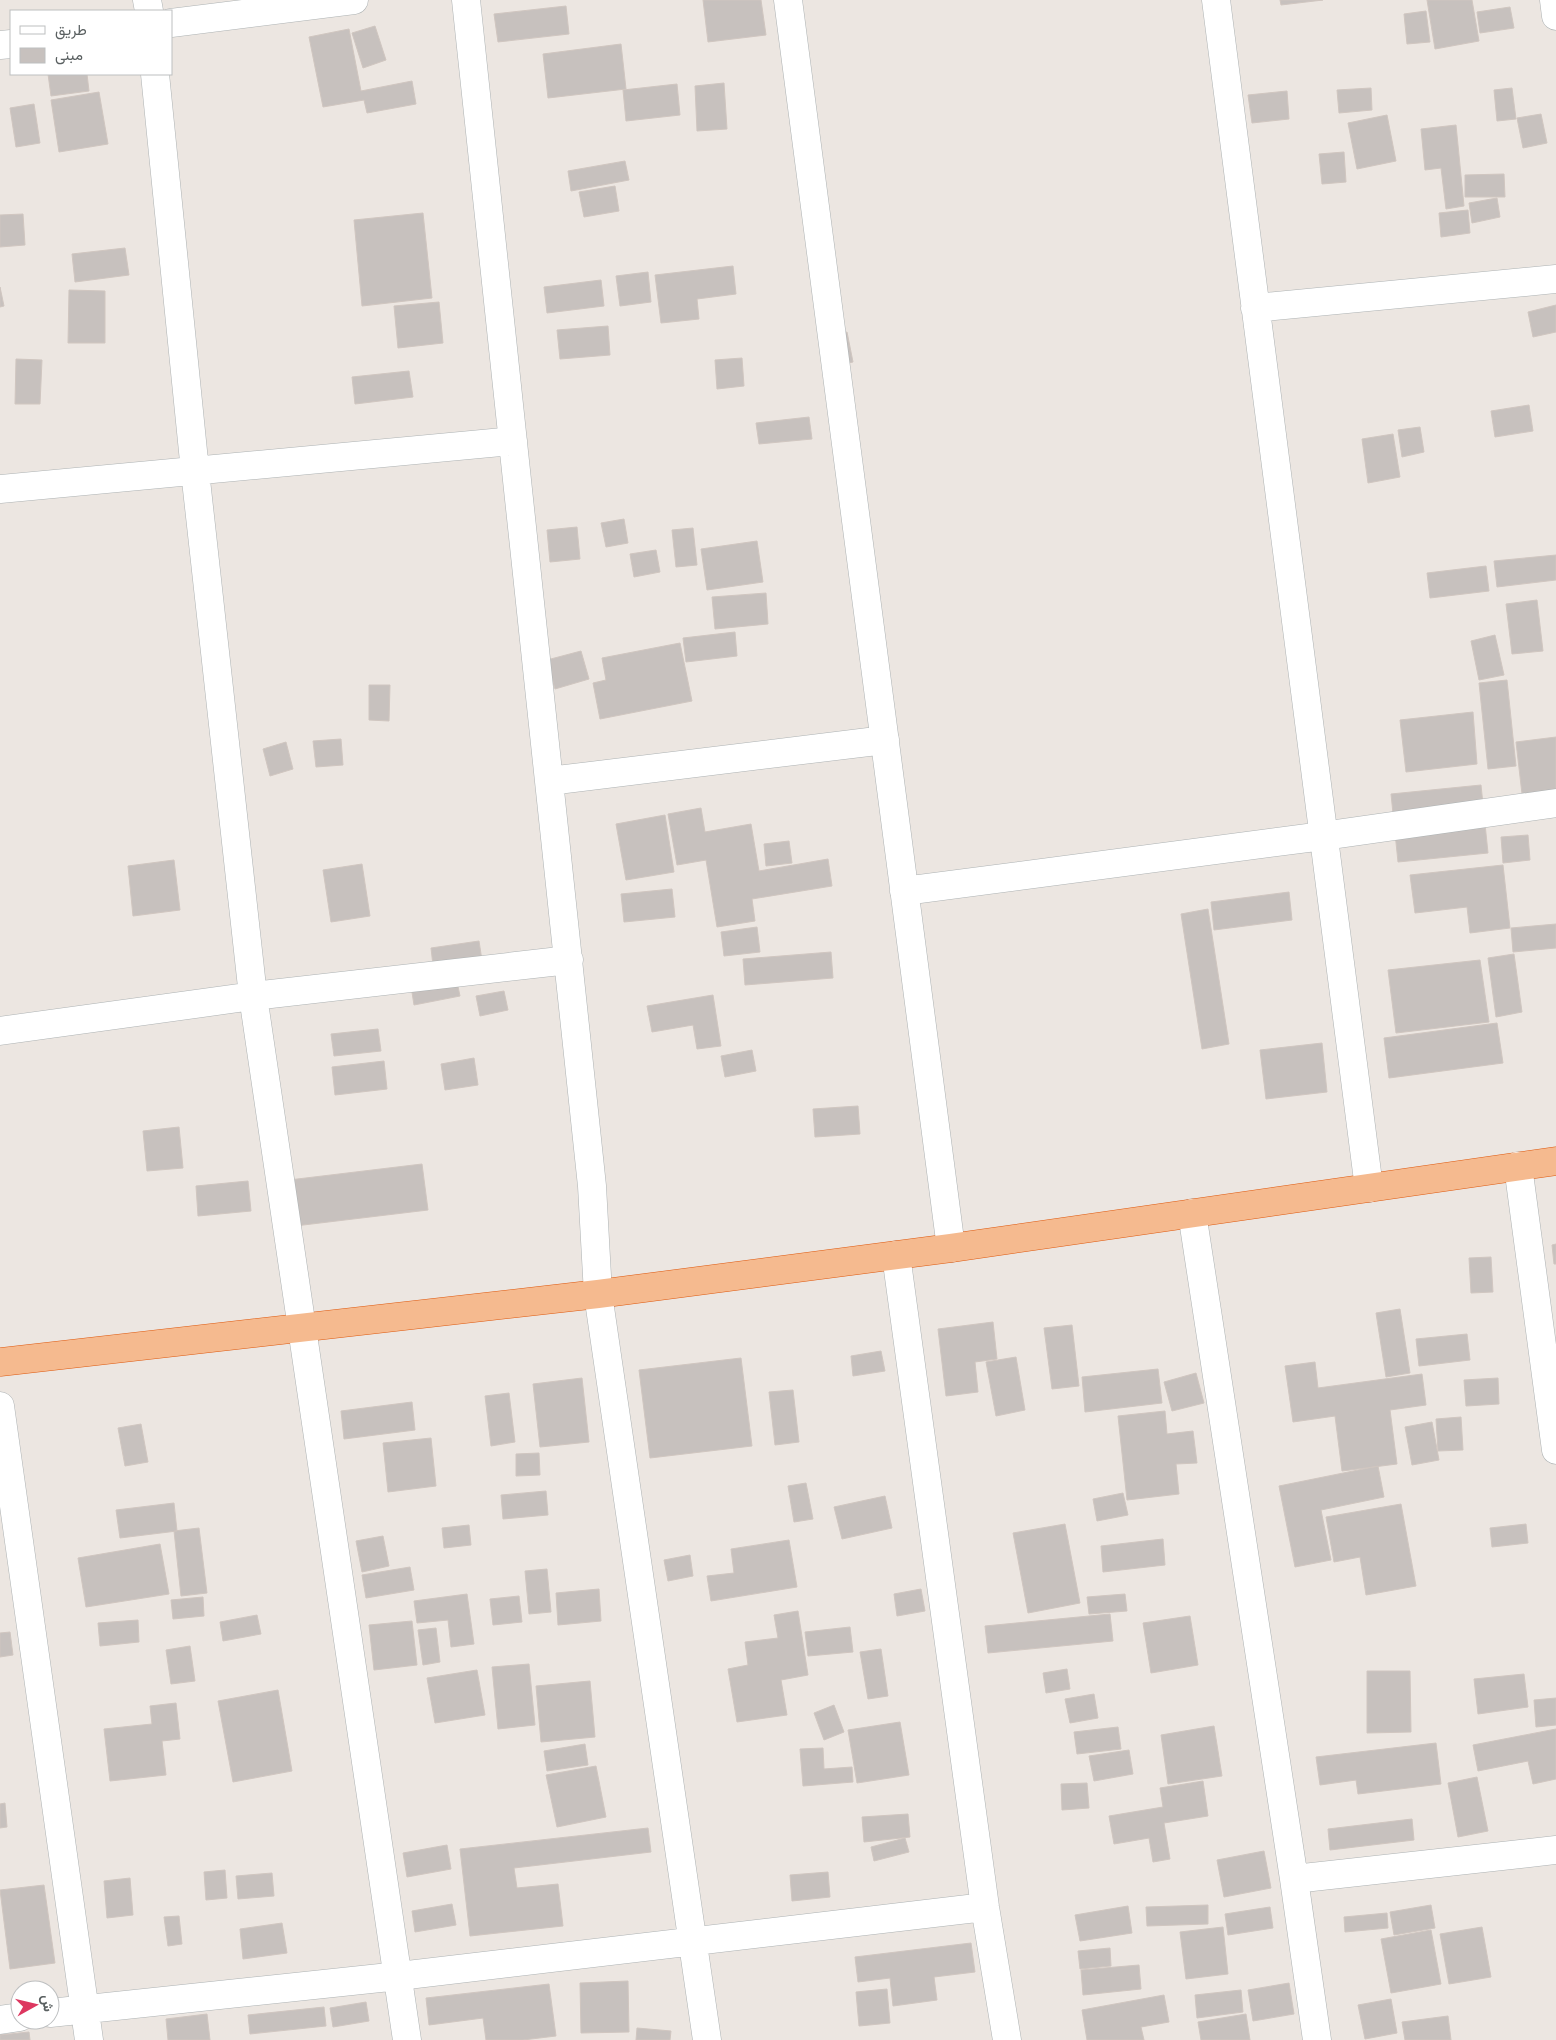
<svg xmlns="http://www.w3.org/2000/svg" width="1556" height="2040" viewBox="0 0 1556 2040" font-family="'PT Sans Narrow',Vazirmatn,sans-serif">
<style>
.building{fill:#c7c1be;stroke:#d0c6c0}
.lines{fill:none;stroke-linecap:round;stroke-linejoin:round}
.minor-casing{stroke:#adb2b3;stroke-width:29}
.highway-casing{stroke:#de590f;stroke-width:29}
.minor{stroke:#fff;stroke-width:28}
.highway{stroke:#f5ba8f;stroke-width:28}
</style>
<rect width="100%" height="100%" fill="#ece6e1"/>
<path class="building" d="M 703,0 L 761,0 L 766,35 L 708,42 Z
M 1280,0 L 1323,0 L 1281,5 Z
M 1427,0 L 1472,0 L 1479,41 L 1435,49 Z
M 566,6 L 569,34 L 498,42 L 494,14 Z
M 1510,7 L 1514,28 L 1480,33 L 1477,12 Z
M 1426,11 L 1430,42 L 1407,44 L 1404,14 Z
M 375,26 L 386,60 L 363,68 L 352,33 Z
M 349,29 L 361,91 L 412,81 L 416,104 L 367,113 L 364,100 L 323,107 L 309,37 Z
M 621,44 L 626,89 L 548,98 L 543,54 Z
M 48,74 L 87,74 L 89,91 L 51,96 Z
M 724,83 L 727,129 L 697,131 L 695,86 Z
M 677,84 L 680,115 L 626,121 L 623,90 Z
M 1371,88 L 1372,110 L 1339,113 L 1337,90 Z
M 1512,88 L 1516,119 L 1497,121 L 1494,90 Z
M 1287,91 L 1289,119 L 1252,123 L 1248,95 Z
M 99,92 L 108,144 L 59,152 L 51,100 Z
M 34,104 L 40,143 L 16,147 L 10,108 Z
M 1541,114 L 1547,143 L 1523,148 L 1517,118 Z
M 1387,115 L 1396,161 L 1357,169 L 1348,123 Z
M 1456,125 L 1464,206 L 1446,209 L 1441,168 L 1425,170 L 1421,129 Z
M 1344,152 L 1346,182 L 1322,184 L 1319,154 Z
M 625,161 L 629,180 L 571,191 L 568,171 Z
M 1504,174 L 1505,197 L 1465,197 L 1465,175 Z
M 615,186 L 619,211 L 584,217 L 579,192 Z
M 1497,198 L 1500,217 L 1472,223 L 1469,203 Z
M 1468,210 L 1470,233 L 1441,237 L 1439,213 Z
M 423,213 L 432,298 L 362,306 L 354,220 Z
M 23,214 L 25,245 L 0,247 L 0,215 Z
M 125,248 L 129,275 L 75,282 L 72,254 Z
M 733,266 L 736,294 L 697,299 L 699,319 L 661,323 L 655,275 Z
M 648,272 L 651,302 L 620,306 L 616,276 Z
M 601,280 L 604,306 L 547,313 L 544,287 Z
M 0,287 L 4,306 L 0,307 Z
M 69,290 L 105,291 L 105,343 L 68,343 Z
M 439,302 L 443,343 L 398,348 L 394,306 Z
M 1556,305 L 1556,332 L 1533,337 L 1528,312 Z
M 608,326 L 610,355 L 560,359 L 557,330 Z
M 847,332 L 853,362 L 839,365 L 833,334 Z
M 742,358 L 744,386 L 717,389 L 715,360 Z
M 16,359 L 42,360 L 40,404 L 15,404 Z
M 409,371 L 413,397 L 355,404 L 352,377 Z
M 1529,405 L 1533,431 L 1495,437 L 1491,411 Z
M 809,417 L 812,439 L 759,444 L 756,423 Z
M 1420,427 L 1424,452 L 1402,457 L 1398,430 Z
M 1393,434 L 1400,477 L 1368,483 L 1362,439 Z
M 624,519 L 628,543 L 606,547 L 601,523 Z
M 577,527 L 580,559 L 550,562 L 547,530 Z
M 693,528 L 697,565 L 676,567 L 672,530 Z
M 757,541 L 763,582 L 707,590 L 701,549 Z
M 656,550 L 660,572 L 634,577 L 630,554 Z
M 1556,555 L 1556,580 L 1497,587 L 1494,561 Z
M 1486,566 L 1489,591 L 1430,598 L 1427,573 Z
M 766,593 L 768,624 L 715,629 L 712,597 Z
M 1537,600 L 1543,651 L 1512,654 L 1506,604 Z
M 735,632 L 737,656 L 686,662 L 683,638 Z
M 1495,635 L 1504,675 L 1479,680 L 1471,641 Z
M 680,643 L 692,701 L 600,719 L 593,683 L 606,680 L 602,658 Z
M 581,651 L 589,679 L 555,689 L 547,660 Z
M 1507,680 L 1516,766 L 1488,769 L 1479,683 Z
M 369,685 L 390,685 L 389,721 L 369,720 Z
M 1473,712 L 1477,764 L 1406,772 L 1400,720 Z
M 1556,737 L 1556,790 L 1522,794 L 1516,742 Z
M 341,739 L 343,765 L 316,767 L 313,741 Z
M 286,742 L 293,769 L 270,776 L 263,749 Z
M 1481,785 L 1488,853 L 1398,862 L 1391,794 Z
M 701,808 L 705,832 L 751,824 L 759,871 L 828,859 L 832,886 L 752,899 L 755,921 L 717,927 L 706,860 L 677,865 L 668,814 Z
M 665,815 L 674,872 L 626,880 L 616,824 Z
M 1528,835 L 1530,860 L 1503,863 L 1501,837 Z
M 789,841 L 792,863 L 766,866 L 764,844 Z
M 174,860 L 180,910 L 133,916 L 128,866 Z
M 362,864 L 370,916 L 331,922 L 323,870 Z
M 1503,865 L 1510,928 L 1470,933 L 1467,907 L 1415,913 L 1410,875 Z
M 672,889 L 675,917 L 624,922 L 621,894 Z
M 1289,892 L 1292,920 L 1214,930 L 1211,902 Z
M 1208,909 L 1229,1044 L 1202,1049 L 1181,914 Z
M 1556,924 L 1556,948 L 1513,952 L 1511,928 Z
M 757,927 L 760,952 L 724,956 L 721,932 Z
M 479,941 L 483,967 L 434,974 L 431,948 Z
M 831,952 L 833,978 L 745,985 L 743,959 Z
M 1514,954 L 1522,1012 L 1496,1017 L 1488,958 Z
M 1480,960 L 1489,1022 L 1396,1033 L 1388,970 Z
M 456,977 L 460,996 L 414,1005 L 411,986 Z
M 504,991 L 508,1010 L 480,1016 L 476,996 Z
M 713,995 L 721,1046 L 697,1049 L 693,1025 L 652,1032 L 647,1006 Z
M 1497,1023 L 1503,1063 L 1389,1078 L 1384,1038 Z
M 378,1029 L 381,1051 L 334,1056 L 331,1034 Z
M 1322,1043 L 1327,1092 L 1266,1099 L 1260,1050 Z
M 752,1050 L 756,1071 L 725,1077 L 721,1056 Z
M 474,1058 L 478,1085 L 445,1090 L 441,1064 Z
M 384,1061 L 387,1089 L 335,1095 L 332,1067 Z
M 858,1106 L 860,1134 L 815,1137 L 813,1109 Z
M 179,1127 L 183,1168 L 147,1171 L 143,1131 Z
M 422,1164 L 428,1210 L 295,1226 L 289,1180 Z
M 248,1181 L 251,1211 L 198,1216 L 196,1186 Z
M 1556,1244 L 1556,1264 L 1554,1264 L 1552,1245 Z
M 1491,1257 L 1493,1292 L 1471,1293 L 1469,1258 Z
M 1400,1309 L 1410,1373 L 1386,1377 L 1376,1313 Z
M 993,1322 L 997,1359 L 975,1362 L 978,1392 L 946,1396 L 938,1329 Z
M 1072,1325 L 1079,1386 L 1052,1389 L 1044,1328 Z
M 1467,1334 L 1470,1360 L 1419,1366 L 1416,1339 Z
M 881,1351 L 885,1371 L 853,1376 L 851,1356 Z
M 1016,1357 L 1025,1410 L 996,1416 L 986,1362 Z
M 741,1358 L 752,1446 L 650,1458 L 639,1370 Z
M 1315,1362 L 1318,1388 L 1422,1374 L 1426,1405 L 1390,1410 L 1397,1464 L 1342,1471 L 1335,1416 L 1293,1422 L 1285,1366 Z
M 1158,1369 L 1162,1403 L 1085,1412 L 1082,1377 Z
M 1196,1373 L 1204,1403 L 1172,1411 L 1164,1382 Z
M 582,1378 L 589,1442 L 540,1447 L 533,1384 Z
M 1498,1378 L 1499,1404 L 1466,1406 L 1464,1380 Z
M 793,1390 L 799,1442 L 775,1445 L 769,1392 Z
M 509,1393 L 515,1442 L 491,1446 L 485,1396 Z
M 412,1402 L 415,1430 L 344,1439 L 341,1411 Z
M 1165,1411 L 1167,1434 L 1193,1431 L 1197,1463 L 1176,1464 L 1179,1494 L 1127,1500 L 1118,1416 Z
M 1461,1417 L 1463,1450 L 1438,1451 L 1436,1419 Z
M 1432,1422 L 1439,1460 L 1412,1465 L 1405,1427 Z
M 141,1424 L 148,1462 L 125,1466 L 118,1428 Z
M 431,1438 L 436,1486 L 388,1492 L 383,1443 Z
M 539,1453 L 540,1475 L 516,1476 L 516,1454 Z
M 1378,1466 L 1384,1497 L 1321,1510 L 1331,1560 L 1295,1567 L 1279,1486 Z
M 806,1483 L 813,1519 L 794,1522 L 788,1486 Z
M 546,1491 L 548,1515 L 503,1519 L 501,1495 Z
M 1123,1493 L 1128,1515 L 1097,1521 L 1093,1499 Z
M 885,1496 L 892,1528 L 842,1539 L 834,1507 Z
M 174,1503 L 177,1531 L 120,1538 L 116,1510 Z
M 1401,1504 L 1416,1586 L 1366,1595 L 1360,1557 L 1334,1562 L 1326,1517 Z
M 1065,1524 L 1080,1603 L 1028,1613 L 1013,1533 Z
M 1526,1524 L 1528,1543 L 1492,1547 L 1490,1528 Z
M 469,1525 L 471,1545 L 444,1548 L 442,1528 Z
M 199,1528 L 207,1593 L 181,1596 L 174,1531 Z
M 383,1536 L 389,1566 L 362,1572 L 356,1541 Z
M 1163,1539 L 1165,1565 L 1103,1572 L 1101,1546 Z
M 789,1540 L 797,1587 L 711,1601 L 707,1576 L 734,1573 L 731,1549 Z
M 160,1544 L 169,1594 L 86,1607 L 78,1558 Z
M 690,1555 L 693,1576 L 668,1581 L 664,1560 Z
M 410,1567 L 414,1590 L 366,1598 L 362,1575 Z
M 547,1569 L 551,1612 L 529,1614 L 525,1571 Z
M 599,1589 L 601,1621 L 558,1625 L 556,1593 Z
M 921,1589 L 925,1611 L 897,1616 L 894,1594 Z
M 467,1594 L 474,1644 L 451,1647 L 448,1620 L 417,1623 L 414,1601 Z
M 1125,1594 L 1127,1611 L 1089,1614 L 1087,1597 Z
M 519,1596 L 522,1622 L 493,1625 L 490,1599 Z
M 203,1597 L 204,1616 L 173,1619 L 171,1600 Z
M 798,1611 L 808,1675 L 781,1680 L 787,1715 L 737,1722 L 728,1669 L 748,1665 L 745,1642 L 778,1638 L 774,1615 Z
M 1110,1614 L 1113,1641 L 988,1653 L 985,1626 Z
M 257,1615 L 261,1634 L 223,1641 L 220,1622 Z
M 1190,1616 L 1198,1665 L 1151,1673 L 1143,1623 Z
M 138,1620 L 139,1642 L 100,1646 L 98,1623 Z
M 412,1621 L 417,1665 L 374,1670 L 369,1625 Z
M 850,1627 L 853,1652 L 808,1656 L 805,1632 Z
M 436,1628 L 440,1662 L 423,1665 L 418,1630 Z
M 10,1632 L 13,1655 L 0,1657 L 0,1633 Z
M 190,1646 L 195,1681 L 171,1684 L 166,1650 Z
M 881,1649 L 888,1696 L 868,1699 L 860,1652 Z
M 529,1664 L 535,1725 L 498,1729 L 492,1667 Z
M 1067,1669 L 1070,1689 L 1046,1693 L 1043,1673 Z
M 477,1670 L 485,1715 L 435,1723 L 427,1678 Z
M 1367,1671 L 1410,1671 L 1411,1732 L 1367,1733 Z
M 1524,1674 L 1528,1707 L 1478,1714 L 1474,1679 Z
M 590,1681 L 595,1737 L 541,1742 L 536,1686 Z
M 278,1690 L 292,1771 L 233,1782 L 218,1701 Z
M 1094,1694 L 1098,1718 L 1070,1723 L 1065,1699 Z
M 1556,1698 L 1556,1725 L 1536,1727 L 1534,1700 Z
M 176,1703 L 180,1739 L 162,1741 L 166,1775 L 110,1781 L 104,1729 L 152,1724 L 150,1706 Z
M 834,1705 L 844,1732 L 824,1740 L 814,1713 Z
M 900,1722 L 909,1775 L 857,1783 L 848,1730 Z
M 1214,1726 L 1222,1776 L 1168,1784 L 1161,1735 Z
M 1118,1727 L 1121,1749 L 1077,1754 L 1074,1732 Z
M 1556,1729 L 1556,1779 L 1533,1784 L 1528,1761 L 1478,1771 L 1473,1745 Z
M 1436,1743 L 1441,1784 L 1358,1794 L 1356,1780 L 1320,1785 L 1316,1757 Z
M 585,1744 L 588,1765 L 547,1771 L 544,1751 Z
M 823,1748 L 824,1769 L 852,1767 L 853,1782 L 803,1786 L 800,1749 Z
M 1129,1750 L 1133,1774 L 1094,1781 L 1089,1756 Z
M 596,1766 L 606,1817 L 557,1827 L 546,1775 Z
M 1477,1777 L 1488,1831 L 1458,1837 L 1448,1783 Z
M 1203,1781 L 1208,1816 L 1164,1823 L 1170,1859 L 1153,1862 L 1149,1838 L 1114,1844 L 1109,1816 L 1163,1807 L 1160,1788 Z
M 1087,1783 L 1089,1808 L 1062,1810 L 1061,1784 Z
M 5,1803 L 7,1827 L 0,1828 L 0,1804 Z
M 908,1814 L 910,1837 L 864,1842 L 862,1817 Z
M 1412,1819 L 1414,1840 L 1330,1850 L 1328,1829 Z
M 648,1828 L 651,1852 L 514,1868 L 517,1888 L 558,1884 L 563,1926 L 470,1936 L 460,1849 Z
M 905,1838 L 909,1852 L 874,1861 L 871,1847 Z
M 447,1845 L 451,1869 L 407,1877 L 403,1853 Z
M 1264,1851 L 1271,1888 L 1224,1897 L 1217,1860 Z
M 225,1870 L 227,1898 L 206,1900 L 204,1872 Z
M 828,1872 L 830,1897 L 792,1901 L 790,1875 Z
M 272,1873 L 274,1896 L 238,1899 L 236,1876 Z
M 130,1878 L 133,1915 L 107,1918 L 104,1881 Z
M 44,1885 L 55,1963 L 10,1969 L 0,1890 Z
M 452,1904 L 456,1925 L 415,1932 L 412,1911 Z
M 1208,1905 L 1208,1924 L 1147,1926 L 1146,1907 Z
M 1431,1905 L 1435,1928 L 1394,1935 L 1390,1912 Z
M 1128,1906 L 1132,1933 L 1080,1941 L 1075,1915 Z
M 1270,1907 L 1273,1928 L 1228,1935 L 1225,1914 Z
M 1387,1913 L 1388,1928 L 1345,1932 L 1344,1917 Z
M 179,1916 L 182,1944 L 168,1946 L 164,1917 Z
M 282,1923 L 287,1953 L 243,1959 L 240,1929 Z
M 1223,1927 L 1228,1974 L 1186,1979 L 1180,1932 Z
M 1482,1927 L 1491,1977 L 1449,1984 L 1440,1934 Z
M 1431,1930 L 1441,1984 L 1391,1993 L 1381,1939 Z
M 971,1943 L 975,1972 L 934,1977 L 937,2000 L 893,2006 L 890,1978 L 858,1982 L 855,1957 Z
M 1110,1948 L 1111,1966 L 1080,1969 L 1078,1951 Z
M 1139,1965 L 1141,1989 L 1083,1995 L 1081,1970 Z
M 628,1981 L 629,2032 L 581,2033 L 580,1983 Z
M 1289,1983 L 1294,2014 L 1253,2021 L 1248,1990 Z
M 549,1984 L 556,2036 L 523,2040 L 486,2040 L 483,2018 L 429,2025 L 426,1998 Z
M 887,1989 L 890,2023 L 859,2026 L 856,1992 Z
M 1241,1990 L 1243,2012 L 1197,2018 L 1195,1995 Z
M 1164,1995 L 1169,2022 L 1141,2027 L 1144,2040 L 1087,2040 L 1082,2010 Z
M 1391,1999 L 1397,2033 L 1365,2039 L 1358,2005 Z
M 366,2002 L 369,2021 L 333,2027 L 330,2008 Z
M 324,2007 L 326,2026 L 250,2034 L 248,2015 Z
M 207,2014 L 210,2040 L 168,2040 L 166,2019 Z
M 1246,2014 L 1250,2040 L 1201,2040 L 1198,2022 Z
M 1448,2016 L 1451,2040 L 1405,2040 L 1402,2022 Z
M 637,2028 L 671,2031 L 670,2040 L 636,2040 Z
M 29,2032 L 30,2040 L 0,2040 L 0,2035 Z"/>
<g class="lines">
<defs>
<path id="minor" d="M 147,0 L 149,11
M 466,0 L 592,1186 L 598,1294 L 707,2040
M 788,0 L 951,1248
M 1216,0 L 1369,1188
M 1554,0 L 1556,16
M 171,23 L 354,0
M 0,45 L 11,44
M 155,74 L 195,471 L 253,996 L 407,2040
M 1255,308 L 1556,279
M 0,489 L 513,441
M 549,781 L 885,740
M 904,891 L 1323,836 L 1556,803
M 0,1031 L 253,996 L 569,960
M 1518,1166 L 1556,1450
M 1192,1213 L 1294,1879 L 1317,2040
M 896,1255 L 985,1907 L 1007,2040
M 0,1406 L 89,2040
M 1294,1879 L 1556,1850
M 50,2013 L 399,1976 L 985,1907
M 0,2020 L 20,2017"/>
<path id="highway" d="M 0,1362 L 598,1294 L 951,1248 L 1556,1161"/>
</defs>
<use href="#minor" class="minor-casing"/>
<use href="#highway" class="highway-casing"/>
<use href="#minor" class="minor"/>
<use href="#highway" class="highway"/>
</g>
<rect x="10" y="10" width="162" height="65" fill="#ffffff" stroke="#bdbfc0"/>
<rect x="20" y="26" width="25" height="8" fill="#ffffff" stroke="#bdbfc0"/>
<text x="55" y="35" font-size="15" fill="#5a6061">طريق</text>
<rect x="20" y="48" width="25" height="15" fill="#c7c1be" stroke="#bdbfc0"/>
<text x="55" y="60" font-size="15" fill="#5a6061">مبنى</text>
<g transform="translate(35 2005) rotate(82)"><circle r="24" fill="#ffffff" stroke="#bdbfc0"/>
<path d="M0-4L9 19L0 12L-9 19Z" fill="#dd3760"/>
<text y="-8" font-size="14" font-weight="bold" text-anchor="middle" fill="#5a6061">ش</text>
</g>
</svg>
